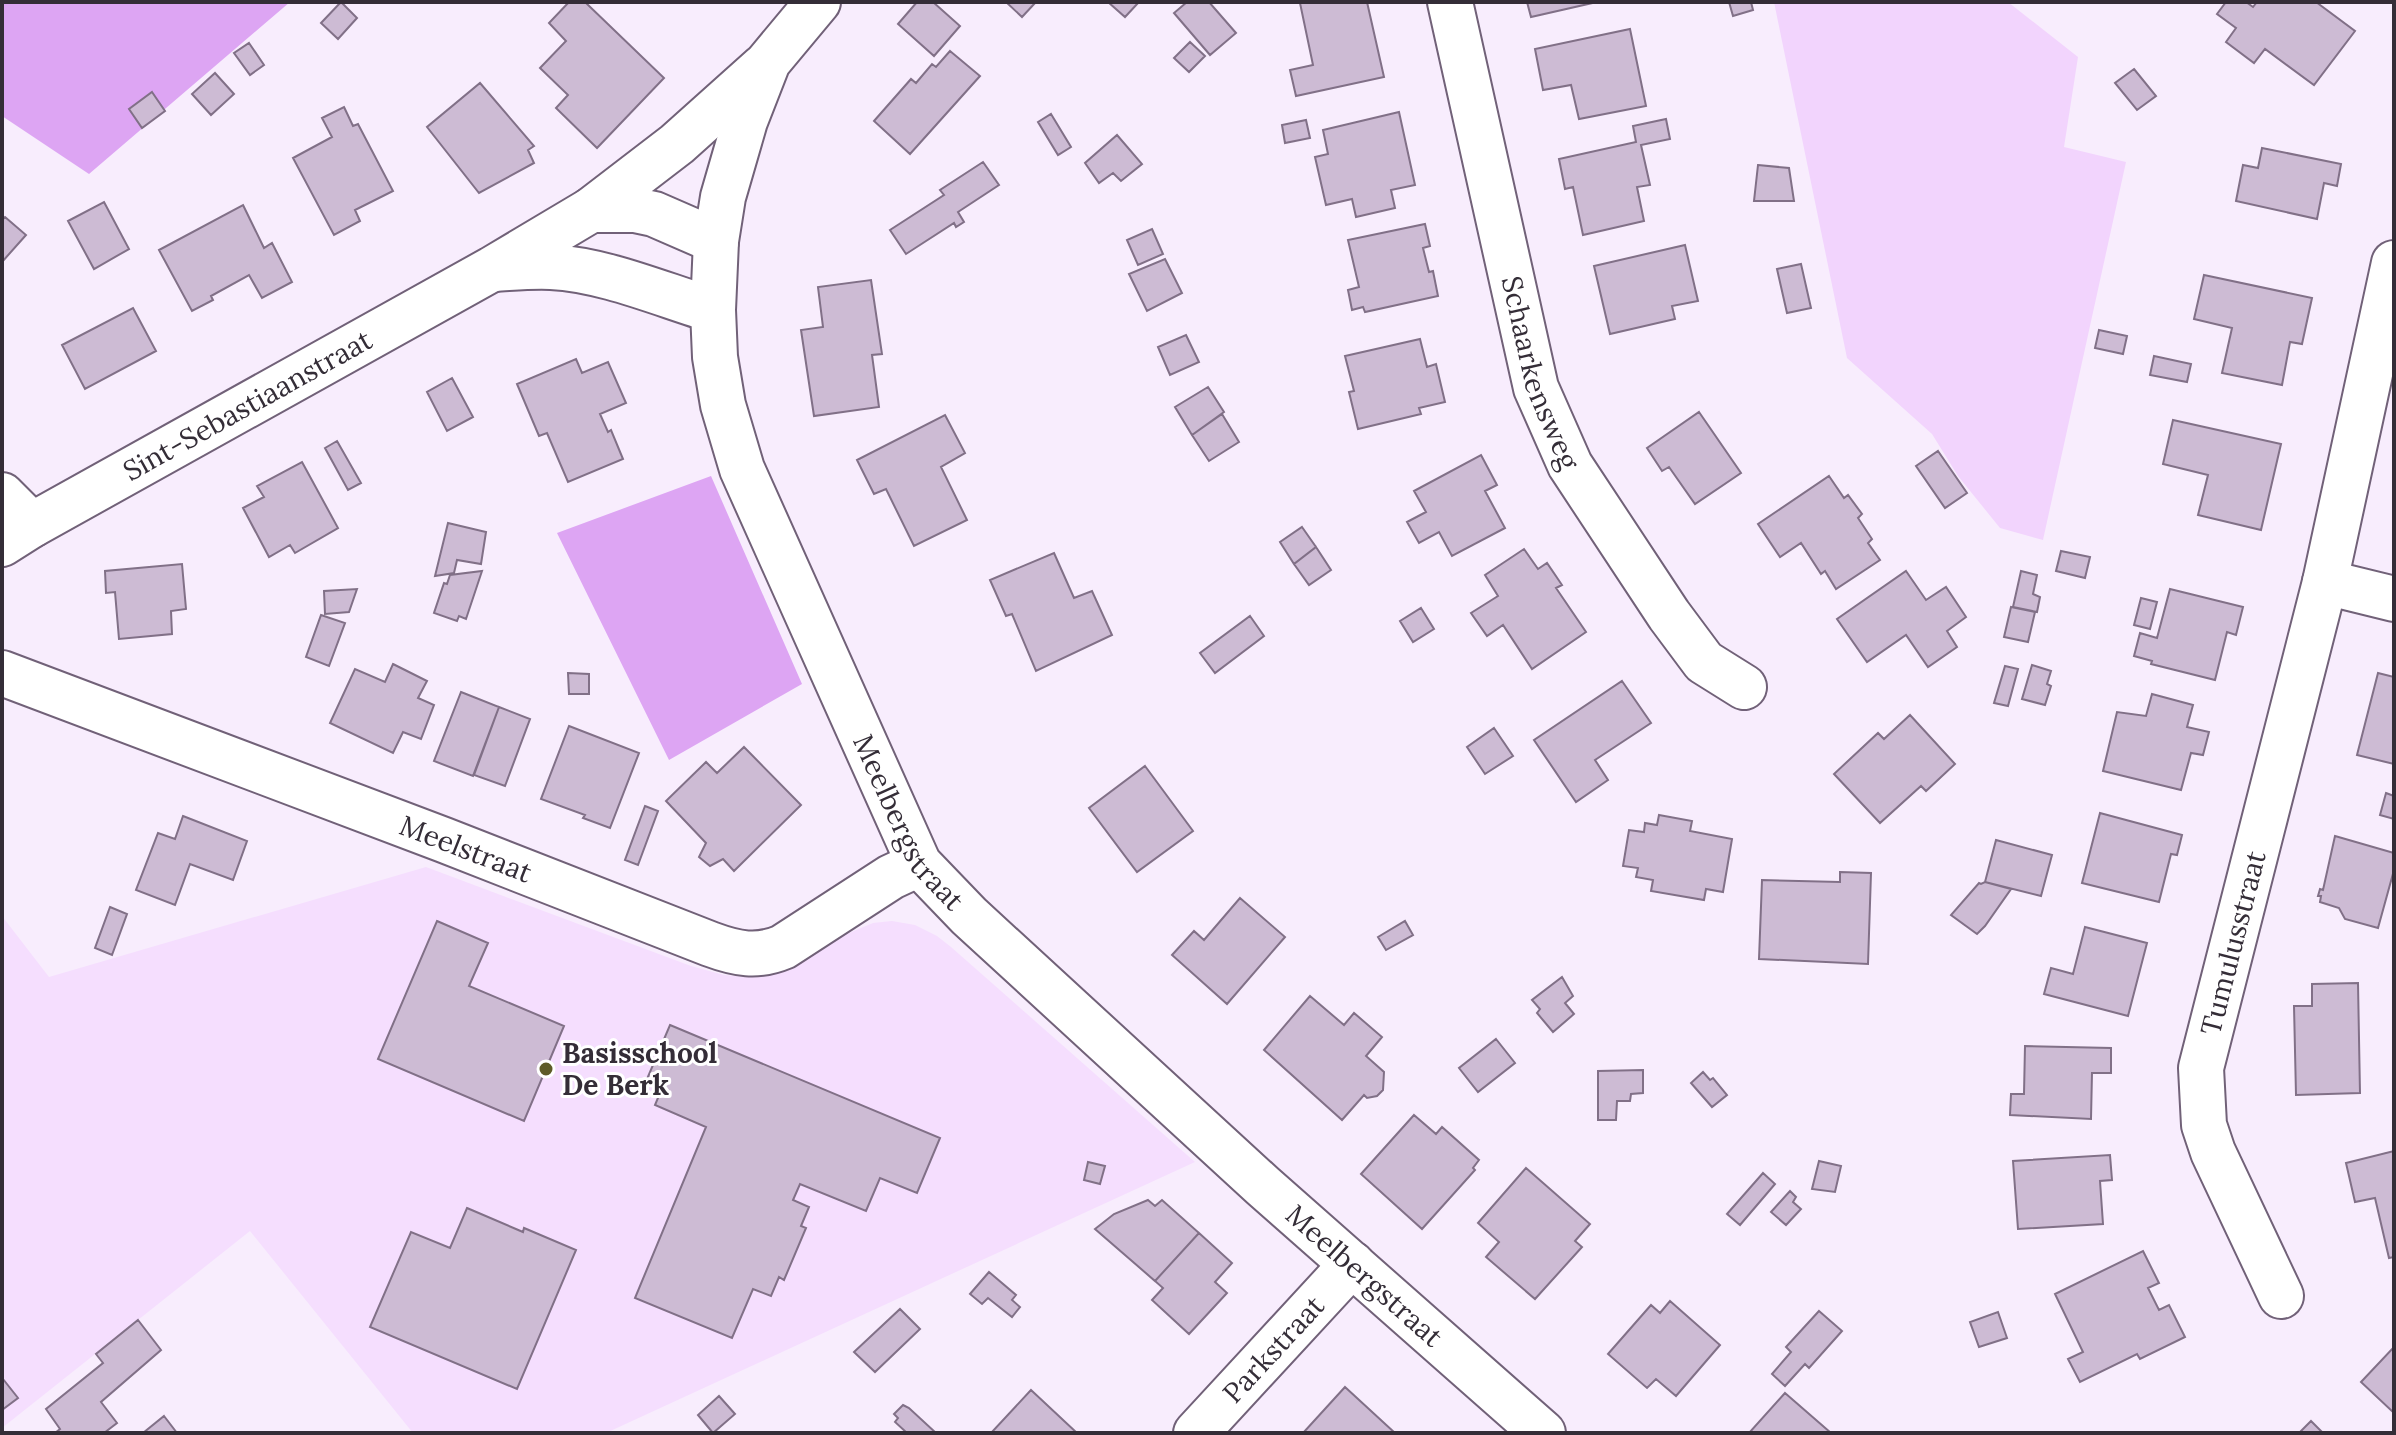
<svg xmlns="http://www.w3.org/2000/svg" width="2396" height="1435" viewBox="0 0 2396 1435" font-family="Lora,serif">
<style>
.built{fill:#f5defe}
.green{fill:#f2d4fd}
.forest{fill:#dda5f3}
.building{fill:#cdbbd4;stroke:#817087;stroke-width:2}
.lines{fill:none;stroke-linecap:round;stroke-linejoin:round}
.street-casing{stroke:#716178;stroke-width:48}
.street{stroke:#fff;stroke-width:44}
.poi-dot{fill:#5e5b28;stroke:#fff;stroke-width:3}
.labels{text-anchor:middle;stroke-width:6;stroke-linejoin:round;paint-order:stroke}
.street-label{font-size:28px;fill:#342d37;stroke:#fff}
.poi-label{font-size:28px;font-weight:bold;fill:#342d37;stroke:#fff;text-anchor:start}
</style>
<rect width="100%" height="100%" fill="#f8edfd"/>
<path class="built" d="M 426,867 L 691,966 L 724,975 L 746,977 L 771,973 L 796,964 L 837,938 L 873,923 L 892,921 L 915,925 L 937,936 L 951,947 L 1195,1162 L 606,1433 L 413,1433 L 250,1231 L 2,1428 L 2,916 L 49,977 Z"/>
<path class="green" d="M 1774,2 L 2008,2 L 2078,57 L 2064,147 L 2126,162 L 2043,540 L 2000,528 L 1958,476 L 1932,434 L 1847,358 Z"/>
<path class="forest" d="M 2,2 L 290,2 L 89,174 L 2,116 Z
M 711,476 L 802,684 L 669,760 L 557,533 Z"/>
<path class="building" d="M 341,2 L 357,18 L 338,39 L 321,23 Z
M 569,2 L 585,2 L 664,78 L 597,148 L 556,108 L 568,95 L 540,68 L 566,41 L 549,23 Z
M 917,2 L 933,2 L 960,26 L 934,56 L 898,24 Z
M 1006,2 L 1036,2 L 1022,17 Z
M 1108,2 L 1139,2 L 1125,17 Z
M 1187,2 L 1209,2 L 1236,33 L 1210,55 L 1174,13 Z
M 1367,2 L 1384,77 L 1296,96 L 1290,70 L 1313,65 L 1300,3 Z
M 1527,2 L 1597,2 L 1531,17 Z
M 1729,2 L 1751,2 L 1753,10 L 1733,16 Z
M 2226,2 L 2246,2 L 2253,7 L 2257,2 L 2316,2 L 2355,31 L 2314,85 L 2265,49 L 2254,63 L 2226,42 L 2236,28 L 2217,14 Z
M 1630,29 L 1646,106 L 1579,119 L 1571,85 L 1543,90 L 1535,49 Z
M 1190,42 L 1205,56 L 1189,72 L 1174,58 Z
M 249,43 L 264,65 L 250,75 L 234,53 Z
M 950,51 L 980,76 L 910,154 L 874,121 L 911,79 L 916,83 L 932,64 L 936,67 Z
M 2134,69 L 2156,96 L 2137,110 L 2115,83 Z
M 215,73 L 234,94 L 211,115 L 192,94 Z
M 480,83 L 534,146 L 528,150 L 534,163 L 479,193 L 427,127 Z
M 152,92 L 165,111 L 142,128 L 129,109 Z
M 344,107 L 353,126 L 358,124 L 393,191 L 355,210 L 360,221 L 334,235 L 293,158 L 332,137 L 322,118 Z
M 1399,112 L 1415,185 L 1391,190 L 1395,208 L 1356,217 L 1352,199 L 1326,205 L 1315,157 L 1328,154 L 1323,130 Z
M 1051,114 L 1071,147 L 1058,155 L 1038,122 Z
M 1666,119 L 1670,139 L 1641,145 L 1650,185 L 1637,187 L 1644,221 L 1583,235 L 1573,187 L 1565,189 L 1559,159 L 1636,142 L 1633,126 Z
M 1306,120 L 1310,138 L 1285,143 L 1282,125 Z
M 1117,135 L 1142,164 L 1121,181 L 1113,173 L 1099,183 L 1085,163 Z
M 2262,148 L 2341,164 L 2337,186 L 2324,183 L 2317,219 L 2236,201 L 2243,165 L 2258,168 Z
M 983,162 L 999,185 L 958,212 L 964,222 L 956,227 L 954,223 L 906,254 L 890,230 L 944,195 L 940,190 Z
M 1758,165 L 1789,168 L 1794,201 L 1754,201 Z
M 104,202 L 129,249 L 94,269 L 68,221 Z
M 243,205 L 264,248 L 272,243 L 292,282 L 262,298 L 249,275 L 211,296 L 213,300 L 192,311 L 159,250 Z
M 5,217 L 26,235 L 2,262 L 2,220 Z
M 1425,224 L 1430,246 L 1423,248 L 1429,272 L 1433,271 L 1438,296 L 1365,312 L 1363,307 L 1352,310 L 1348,290 L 1359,287 L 1348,240 Z
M 1152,229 L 1163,254 L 1138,265 L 1127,240 Z
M 1685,245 L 1698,301 L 1672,306 L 1675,319 L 1610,334 L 1594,266 Z
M 1165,259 L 1182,293 L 1147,311 L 1129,274 Z
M 1801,264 L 1811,308 L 1787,313 L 1777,269 Z
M 2204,275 L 2312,298 L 2302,344 L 2290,342 L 2282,385 L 2222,373 L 2232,328 L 2194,319 Z
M 871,280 L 882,354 L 872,355 L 879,407 L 814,416 L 801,330 L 823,327 L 818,287 Z
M 133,308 L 156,351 L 85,389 L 62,345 Z
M 2099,330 L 2127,336 L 2123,354 L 2095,348 Z
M 1186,335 L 1199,362 L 1170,375 L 1158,347 Z
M 1420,339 L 1427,367 L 1436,364 L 1445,402 L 1419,408 L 1421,414 L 1358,429 L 1349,392 L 1354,391 L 1345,356 Z
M 2154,356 L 2191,364 L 2187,382 L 2150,375 Z
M 576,359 L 582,373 L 608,362 L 626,403 L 600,414 L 608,432 L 611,430 L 623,459 L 568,482 L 547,433 L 539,436 L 517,384 Z
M 452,378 L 473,417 L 447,431 L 427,392 Z
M 1208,387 L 1224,412 L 1192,435 L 1175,407 Z
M 1699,412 L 1741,473 L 1695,504 L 1669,467 L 1662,471 L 1647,448 Z
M 1222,414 L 1239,442 L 1209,461 L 1192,435 Z
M 945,415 L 965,453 L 941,467 L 967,520 L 914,546 L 886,489 L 874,494 L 857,460 Z
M 2173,420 L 2281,444 L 2261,530 L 2198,515 L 2208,475 L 2163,464 Z
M 337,441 L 361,483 L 348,490 L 325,448 Z
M 1938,451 L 1967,493 L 1945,508 L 1916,466 Z
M 1481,455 L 1497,485 L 1485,491 L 1505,528 L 1452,556 L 1439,532 L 1419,543 L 1407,522 L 1426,512 L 1414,491 Z
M 302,462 L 338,528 L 295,553 L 290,545 L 269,557 L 243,508 L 264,497 L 257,486 Z
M 1829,476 L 1844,498 L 1848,495 L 1862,514 L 1858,518 L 1872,539 L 1868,543 L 1880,560 L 1836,589 L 1825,571 L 1821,574 L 1801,543 L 1780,557 L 1758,524 Z
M 448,523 L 486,532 L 481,564 L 457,560 L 454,573 L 435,576 Z
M 1302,527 L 1316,547 L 1294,564 L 1280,542 Z
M 1316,547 L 1331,570 L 1309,585 L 1294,564 Z
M 1524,549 L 1538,569 L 1547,563 L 1562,585 L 1556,588 L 1586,632 L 1532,669 L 1503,625 L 1487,636 L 1471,613 L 1498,596 L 1485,575 Z
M 2061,551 L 2090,557 L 2085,578 L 2056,571 Z
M 1054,553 L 1074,598 L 1092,591 L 1112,635 L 1036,671 L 1012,614 L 1006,616 L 990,580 Z
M 182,564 L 186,609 L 171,611 L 172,634 L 119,639 L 115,592 L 106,593 L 105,571 Z
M 482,571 L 466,619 L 459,616 L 457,621 L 434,613 L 444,583 L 447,584 L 450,575 Z
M 1906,571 L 1926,600 L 1946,587 L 1966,617 L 1947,631 L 1957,647 L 1928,667 L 1906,635 L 1867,662 L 1837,619 Z
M 2021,571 L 2037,575 L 2033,594 L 2040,597 L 2037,612 L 2013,607 Z
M 357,589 L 349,612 L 325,614 L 324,591 Z
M 2170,589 L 2243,607 L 2236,635 L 2227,632 L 2215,680 L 2151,664 L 2152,661 L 2134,656 L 2140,633 L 2157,638 Z
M 2141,598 L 2157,602 L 2150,629 L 2134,625 Z
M 2011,607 L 2035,612 L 2028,642 L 2004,637 Z
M 1421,608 L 1434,629 L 1413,642 L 1400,621 Z
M 321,615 L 345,623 L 329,666 L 306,657 Z
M 1250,616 L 1264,636 L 1215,673 L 1200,653 Z
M 393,664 L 427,681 L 418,698 L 434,705 L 421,739 L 403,732 L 393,753 L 330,723 L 355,669 L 385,682 Z
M 2032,665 L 2051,671 L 2047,684 L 2051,686 L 2045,705 L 2022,699 Z
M 2005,666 L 2018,669 L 2008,706 L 1994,703 Z
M 568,673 L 589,674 L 589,694 L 569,694 Z
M 2378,673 L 2394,677 L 2394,764 L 2357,755 Z
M 1622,681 L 1651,723 L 1595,760 L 1608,780 L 1576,802 L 1534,740 Z
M 461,692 L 499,707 L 473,776 L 434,761 Z
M 2152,694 L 2193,705 L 2187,727 L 2209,732 L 2203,755 L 2191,753 L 2181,790 L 2103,771 L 2117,712 L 2146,716 Z
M 499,707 L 530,719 L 505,786 L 474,775 Z
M 1910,715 L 1955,764 L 1926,791 L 1921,786 L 1880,823 L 1834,774 L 1878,733 L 1884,739 Z
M 569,726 L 639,753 L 610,828 L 583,818 L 585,815 L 541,799 Z
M 1494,728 L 1513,756 L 1485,774 L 1467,747 Z
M 744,747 L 801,805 L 734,871 L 723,859 L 710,866 L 699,857 L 706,843 L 666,801 L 706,762 L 717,773 Z
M 1145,766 L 1193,831 L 1137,872 L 1089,808 Z
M 2386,793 L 2394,796 L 2394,819 L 2380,815 Z
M 645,806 L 658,811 L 638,865 L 625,860 Z
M 2100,813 L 2182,835 L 2177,855 L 2171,854 L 2159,902 L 2082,883 Z
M 1659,815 L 1692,821 L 1690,831 L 1732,839 L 1723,892 L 1706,889 L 1704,900 L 1651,891 L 1653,880 L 1636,877 L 1638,868 L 1623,866 L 1629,830 L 1644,832 L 1645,823 L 1657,825 Z
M 183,816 L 247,841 L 233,880 L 190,864 L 175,905 L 136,890 L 158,833 L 175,839 Z
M 2335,836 L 2394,853 L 2394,870 L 2378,928 L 2345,919 L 2339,908 L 2320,902 L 2321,896 L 2318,896 L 2320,889 L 2323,890 Z
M 1996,840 L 2052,855 L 2041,896 L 1985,882 Z
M 1840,872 L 1871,873 L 1868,964 L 1759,959 L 1762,880 L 1840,882 Z
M 1985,882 L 2011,889 L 1985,926 L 1977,934 L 1951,915 L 1979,883 L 1981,884 Z
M 1240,898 L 1285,937 L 1227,1004 L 1172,955 L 1194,931 L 1204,940 Z
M 110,907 L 127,914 L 112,955 L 95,948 Z
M 437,921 L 488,943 L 469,986 L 564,1026 L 524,1121 L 378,1059 Z
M 1405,921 L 1413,935 L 1386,950 L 1378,937 Z
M 2085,927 L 2147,943 L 2128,1016 L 2044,994 L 2051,968 L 2073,974 Z
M 1562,977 L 1573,996 L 1565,1003 L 1574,1014 L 1553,1032 L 1537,1013 L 1540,1009 L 1532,1000 Z
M 2358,983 L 2360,1093 L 2296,1095 L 2294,1006 L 2312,1006 L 2312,984 Z
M 1310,996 L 1344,1025 L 1354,1013 L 1382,1037 L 1366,1056 L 1384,1072 L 1383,1090 L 1377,1096 L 1367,1098 L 1364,1095 L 1342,1120 L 1264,1050 Z
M 670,1025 L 940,1138 L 917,1193 L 880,1178 L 866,1211 L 800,1184 L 793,1200 L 809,1207 L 801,1226 L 806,1228 L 784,1280 L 779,1277 L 771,1296 L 753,1289 L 732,1338 L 635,1298 L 706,1127 L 655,1105 L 663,1086 L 647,1079 Z
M 1496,1039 L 1515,1063 L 1478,1092 L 1459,1068 Z
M 2025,1046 L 2111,1048 L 2111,1073 L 2092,1073 L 2091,1119 L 2010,1115 L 2011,1094 L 2024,1094 Z
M 1643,1070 L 1643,1093 L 1631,1094 L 1630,1101 L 1617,1101 L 1616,1120 L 1598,1120 L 1598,1071 Z
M 1703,1072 L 1710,1080 L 1713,1078 L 1727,1095 L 1712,1107 L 1691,1083 Z
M 1414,1115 L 1436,1134 L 1442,1127 L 1479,1160 L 1473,1168 L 1475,1170 L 1422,1229 L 1361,1174 Z
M 2394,1151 L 2394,1257 L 2389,1258 L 2375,1198 L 2355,1202 L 2346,1163 Z
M 2110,1155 L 2112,1180 L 2100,1181 L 2103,1224 L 2018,1229 L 2013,1161 Z
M 1819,1161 L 1841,1166 L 1835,1192 L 1812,1189 Z
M 1088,1162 L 1105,1166 L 1100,1184 L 1084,1180 Z
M 1526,1168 L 1590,1224 L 1575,1241 L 1582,1247 L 1535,1299 L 1486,1257 L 1499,1242 L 1478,1223 Z
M 1763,1173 L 1775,1184 L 1740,1225 L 1727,1214 Z
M 1790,1191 L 1796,1197 L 1793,1202 L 1801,1209 L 1786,1225 L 1771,1212 Z
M 1148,1200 L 1155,1206 L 1162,1200 L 1199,1233 L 1155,1281 L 1095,1229 L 1114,1214 Z
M 467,1208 L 523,1232 L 524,1228 L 576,1250 L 517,1389 L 370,1327 L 411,1232 L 450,1248 Z
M 1199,1233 L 1232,1263 L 1215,1282 L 1227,1293 L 1189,1334 L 1152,1300 L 1163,1288 L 1155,1281 Z
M 2143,1251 L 2159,1283 L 2148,1288 L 2159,1310 L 2169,1305 L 2185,1337 L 2140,1359 L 2137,1354 L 2080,1382 L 2068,1359 L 2083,1352 L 2055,1294 Z
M 989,1272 L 1016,1295 L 1012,1300 L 1020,1307 L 1012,1317 L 988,1298 L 982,1304 L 970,1294 Z
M 1670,1301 L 1720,1345 L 1676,1396 L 1656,1379 L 1647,1388 L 1608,1354 L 1651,1305 L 1660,1313 Z
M 900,1309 L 920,1329 L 875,1372 L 854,1352 Z
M 1819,1311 L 1842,1331 L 1809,1368 L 1805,1364 L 1785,1386 L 1772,1374 L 1791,1352 L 1786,1347 Z
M 1998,1312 L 2007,1338 L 1979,1347 L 1970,1322 Z
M 138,1320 L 161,1350 L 101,1402 L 117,1423 L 104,1433 L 55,1433 L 60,1429 L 46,1409 L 103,1363 L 96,1354 Z
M 2394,1347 L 2394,1413 L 2361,1382 Z
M 3,1379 L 18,1398 L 2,1410 L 2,1380 Z
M 1345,1387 L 1395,1433 L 1303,1433 Z
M 1031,1390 L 1077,1433 L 991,1433 Z
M 1785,1393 L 1831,1433 L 1749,1433 Z
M 719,1396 L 735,1414 L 713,1433 L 698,1415 Z
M 903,1405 L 909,1408 L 936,1433 L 907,1433 L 895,1422 L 898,1418 L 894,1414 Z
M 164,1416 L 177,1433 L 143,1433 Z
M 2311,1421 L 2323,1433 L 2299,1433 Z"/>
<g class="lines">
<defs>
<g id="street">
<path id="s1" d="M 818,2 L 768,62 L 745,121 L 723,197 L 716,241 L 713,310 L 715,357 L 723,405 L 742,469 L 919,864 L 969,916 L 1263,1186 L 1543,1433"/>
<path id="s2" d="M 1450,2 L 1536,388 L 1570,465 L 1669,615 L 1704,662 L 1744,687"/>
<path d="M 591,210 L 635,210 L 654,214 L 716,241"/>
<path d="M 495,269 C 513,268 532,266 551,267 C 606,270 660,294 713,310"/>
<path d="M 2,495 L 32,525"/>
<path id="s3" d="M 2,544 L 32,525 L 492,269 L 591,210 L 677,144 L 763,67"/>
<path d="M 2325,582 L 2394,599"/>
<path id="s4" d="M 2,673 L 444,840 L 710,944 C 737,954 757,958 783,947 L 891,877 L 919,864"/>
<path id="s5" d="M 2281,1296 L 2213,1152 L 2204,1125 L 2201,1068 L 2325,582 L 2394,263"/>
<path id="s6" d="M 1196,1433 L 1352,1264"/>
</g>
</defs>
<use href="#street" class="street-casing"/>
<use href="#street" class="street"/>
</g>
<circle class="poi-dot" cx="546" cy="1069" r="8"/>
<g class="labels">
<g class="street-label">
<text dy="10" stroke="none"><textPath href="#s2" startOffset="382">Schaarkensweg</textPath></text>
<text dy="10" stroke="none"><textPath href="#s3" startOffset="282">Sint-Sebastiaanstraat</textPath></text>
<text dy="10" stroke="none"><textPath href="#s1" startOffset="888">Meelbergstraat</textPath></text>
<text dy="10" stroke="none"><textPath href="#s4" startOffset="496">Meelstraat</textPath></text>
<text dy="10" stroke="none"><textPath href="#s5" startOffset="374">Tumulusstraat</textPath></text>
<text dy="10" stroke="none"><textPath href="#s1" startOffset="1536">Meelbergstraat</textPath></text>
<text dy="10" stroke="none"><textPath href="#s6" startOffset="114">Parkstraat</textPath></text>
</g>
<g class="poi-label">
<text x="562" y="1063">Basisschool<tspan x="562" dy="32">De Berk</tspan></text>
</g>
</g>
<rect width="2396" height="1435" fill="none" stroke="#342d37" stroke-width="8"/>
</svg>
